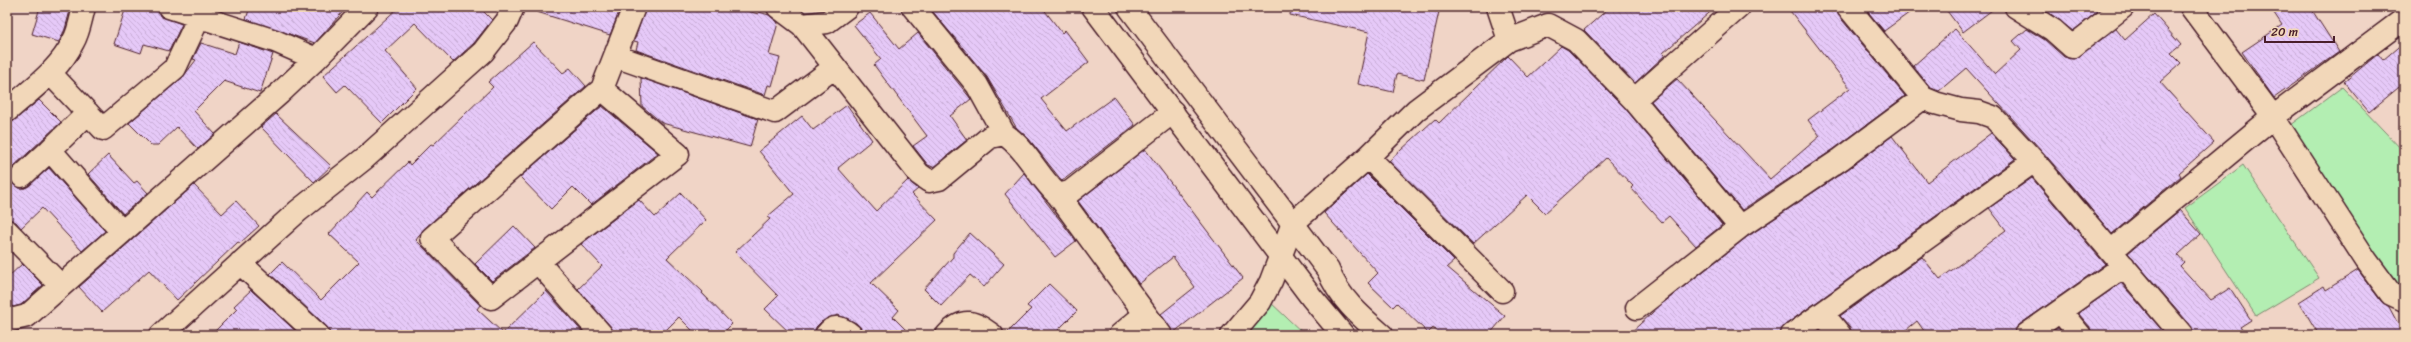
<svg xmlns="http://www.w3.org/2000/svg" width="2411" height="342" viewBox="0 0 2411 342" font-family="Sriracha,sans-serif">
<style>
.park{fill:#b3eeb2;stroke:#7e866e}
.building{fill:url(#building-back-hatch);stroke:#4a1f2b}
.lines{fill:none;stroke-linecap:round;stroke-linejoin:round}
.minor-casing{stroke:#4a1f2b;stroke-width:25}
.major-casing{stroke:#4a1f2b;stroke-width:25}
.minor{stroke:#f2d7b9;stroke-width:22}
.major{stroke:#f2d7b9;stroke-width:22}
</style>
<defs>
<pattern id="building-back-hatch" width="6" height="6" patternUnits="userSpaceOnUse"><rect width="6" height="6" fill="#e6c9f8"/><path d="M-1 5l2 2M0 0l6 6M5-1l2 2" fill="none" stroke="#c7acd5"/></pattern>
</defs>
<rect width="100%" height="100%" fill="#f0d4c6"/>
<filter id="ink" filterUnits="userSpaceOnUse"><feTurbulence type="fractalNoise" baseFrequency=".025" numOctaves="2"/><feDisplacementMap in="SourceGraphic" scale="8" xChannelSelector="R" yChannelSelector="G"/><feConvolveMatrix kernelMatrix="1 2 1 2 8 2 1 2 1" color-interpolation-filters="sRGB"/></filter>
<g filter="url(#ink)">
<path class="park" d="M 2342,87 L 2404,152 L 2404,285 L 2398,289 L 2283,131 Z
M 2243,165 L 2319,278 L 2256,316 L 2185,208 Z
M 1269,301 L 1305,335 L 1241,335 Z"/>
<path class="building" d="M 40,7 L 71,7 L 65,29 L 59,42 L 32,34 Z
M 126,7 L 157,7 L 160,16 L 182,24 L 169,51 L 144,44 L 141,53 L 114,44 Z
M 250,7 L 347,7 L 315,43 L 246,19 Z
M 399,7 L 479,7 L 492,20 L 474,43 L 453,62 L 415,23 L 385,51 L 417,88 L 382,123 L 345,85 L 337,92 L 323,76 Z
M 538,7 L 621,7 L 610,35 L 537,12 Z
M 646,7 L 734,7 L 758,14 L 759,12 L 769,15 L 778,23 L 769,55 L 780,58 L 772,86 L 768,85 L 765,95 L 636,50 L 638,42 L 634,41 Z
M 929,7 L 1042,7 L 1062,33 L 1065,30 L 1089,62 L 1041,99 L 1067,131 L 1114,97 L 1135,125 L 1062,181 L 1029,139 L 1016,127 L 987,77 Z
M 1291,7 L 1440,7 L 1424,80 L 1397,74 L 1393,92 L 1358,84 L 1369,32 L 1290,15 Z
M 1610,7 L 1716,7 L 1663,53 L 1665,55 L 1635,83 L 1584,30 Z
M 1787,7 L 1836,7 L 1838,15 L 1905,96 L 1834,149 L 1742,210 L 1651,101 L 1677,79 L 1770,179 L 1820,136 L 1808,120 L 1850,88 Z
M 1864,7 L 1917,7 L 1884,31 Z
M 1944,7 L 1996,7 L 1963,32 Z
M 2051,7 L 2095,7 L 2098,11 L 2073,31 L 2047,11 Z
M 2270,7 L 2310,7 L 2339,52 L 2274,98 L 2242,52 L 2282,25 Z
M 870,13 L 899,49 L 918,33 L 971,99 L 950,116 L 967,140 L 933,167 L 928,165 L 913,146 L 927,136 L 874,65 L 881,59 L 854,25 Z
M 2154,14 L 2181,45 L 2171,53 L 2181,63 L 2160,82 L 2214,142 L 2179,173 L 2181,176 L 2112,234 L 2043,152 L 1966,68 L 1939,91 L 1931,88 L 1913,66 L 1955,29 L 1995,74 L 2021,50 L 2013,41 L 2027,29 L 2045,40 L 2064,57 L 2074,59 L 2116,29 L 2125,40 Z
M 239,42 L 273,54 L 260,93 L 224,81 L 194,111 L 215,134 L 198,149 L 177,127 L 158,145 L 151,145 L 129,123 L 183,77 L 196,60 L 193,59 L 201,43 L 235,54 Z
M 533,42 L 563,73 L 570,68 L 586,86 L 424,229 L 416,240 L 480,305 L 477,309 L 503,333 L 546,291 L 585,335 L 330,335 L 326,326 L 270,274 L 282,262 L 321,300 L 359,262 L 329,234 L 367,192 L 372,197 L 408,162 L 410,165 L 431,144 L 433,145 L 493,87 L 488,82 Z
M 2404,42 L 2404,83 L 2369,112 L 2344,82 L 2378,54 L 2383,60 Z
M 1561,46 L 1568,50 L 1625,108 L 1722,225 L 1696,246 L 1669,216 L 1662,222 L 1631,188 L 1633,186 L 1606,158 L 1545,213 L 1527,195 L 1473,244 L 1389,161 L 1435,119 L 1439,123 L 1508,56 L 1528,77 Z
M 641,78 L 758,119 L 750,147 L 662,123 L 642,106 Z
M 39,100 L 61,122 L 13,167 L 10,173 L 10,179 L 18,188 L 25,188 L 49,168 L 105,231 L 82,251 L 42,208 L 21,228 L 16,222 L 7,219 L 7,123 L 15,120 Z
M 847,105 L 872,140 L 838,168 L 876,211 L 908,180 L 918,189 L 912,194 L 937,220 L 871,283 L 899,310 L 893,317 L 911,335 L 863,335 L 863,330 L 856,323 L 838,315 L 821,322 L 816,327 L 814,335 L 792,335 L 765,309 L 778,296 L 735,252 L 770,219 L 767,217 L 794,194 L 759,151 L 802,116 L 813,130 Z
M 602,106 L 658,153 L 591,205 L 573,187 L 551,209 L 520,177 Z
M 276,114 L 331,166 L 314,182 L 261,127 Z
M 1991,133 L 2015,159 L 1785,325 L 1780,335 L 1628,335 L 1663,303 L 1747,237 L 1848,169 L 1892,136 L 1927,182 Z
M 1145,149 L 1243,278 L 1173,333 L 1161,314 L 1195,287 L 1173,257 L 1139,284 L 1078,201 Z
M 108,155 L 134,183 L 137,181 L 148,193 L 123,214 L 88,174 Z
M 1024,173 L 1076,241 L 1055,257 L 1005,194 Z
M 1367,174 L 1454,261 L 1447,267 L 1505,316 L 1489,335 L 1442,335 L 1433,328 L 1428,333 L 1397,303 L 1393,307 L 1368,283 L 1378,273 L 1324,213 Z
M 2032,178 L 2105,264 L 2019,325 L 2014,335 L 1927,335 L 1917,321 L 1900,335 L 1852,335 L 1850,327 L 1840,316 L 1922,257 L 1940,279 L 2006,230 L 1989,208 Z
M 194,185 L 222,214 L 236,201 L 259,226 L 240,243 L 238,242 L 177,300 L 149,270 L 102,312 L 79,287 Z
M 681,193 L 706,220 L 667,258 L 703,292 L 702,293 L 732,324 L 721,335 L 697,335 L 679,317 L 661,335 L 614,335 L 611,327 L 578,289 L 602,266 L 581,244 L 639,200 L 655,217 Z
M 2180,210 L 2201,234 L 2178,255 L 2184,262 L 2180,266 L 2211,300 L 2230,288 L 2251,320 L 2240,327 L 2246,335 L 2194,335 L 2192,327 L 2128,253 Z
M 514,226 L 535,248 L 492,281 L 475,264 Z
M 970,233 L 1004,264 L 984,287 L 970,275 L 941,306 L 924,289 L 953,257 L 953,253 Z
M 22,264 L 43,285 L 21,305 L 13,307 L 7,301 L 7,278 Z
M 2358,270 L 2381,301 L 2389,307 L 2404,335 L 2319,335 L 2299,302 L 2324,286 L 2326,290 Z
M 2121,283 L 2166,335 L 2092,335 L 2090,327 L 2078,313 Z
M 1049,284 L 1077,311 L 1053,335 L 1005,335 L 1031,309 L 1027,306 Z
M 251,290 L 300,335 L 211,335 L 237,309 L 234,306 Z
M 2058,328 L 2064,335 L 2048,335 Z"/>
<g class="lines">
<defs>
<path id="minor" d="M 778,7 L 802,25 L 919,174 L 929,181 L 939,179 L 990,137 L 1004,134 C 1027,149 1038,177 1058,195 L 1070,192 L 1173,112
M 913,7 L 977,85 L 1004,134
M 1848,7 L 1923,98
M 2016,7 L 2053,30 L 2072,47 L 2123,7
M 2191,7 L 2273,117 L 2404,19
M 802,25 L 827,22 L 847,7
M 1509,40 L 1548,25 L 1576,40 L 1634,100 L 1739,7
M 615,56 L 775,112 L 835,67
M 316,59 L 367,7
M 50,73 L 103,129 L 175,68 L 200,15
M 602,89 L 432,238 L 491,298 L 678,154 L 602,89 L 634,7
M 1634,100 L 1740,227
M 7,111 C 30,90 59,71 73,42 C 79,32 81,18 84,7
M 88,113 L 50,150 L 122,232
M 1368,157 L 1502,291
M 22,176 L 50,150
M 1058,195 L 1161,335
M 7,231 L 61,286
M 2111,251 L 2273,117 L 2366,260 L 2391,294 L 2404,300
M 538,262 L 602,335
M 240,263 L 318,335
M 1637,308 L 1740,227 L 1841,159 L 1923,98 L 1935,103 L 1961,110 L 1979,112 L 1993,117 L 2034,161 L 2182,335
M 2060,311 L 2080,335
M 1823,314 L 1840,335
M 7,317 L 11,320 L 27,316 L 280,93 L 316,59 L 275,41 L 169,7
M 161,335 L 298,211 L 365,158 L 483,52 L 507,21 L 513,7
M 826,335 C 834,324 842,327 851,335
M 947,335 C 964,316 974,322 992,335
M 1120,335 L 1144,315
M 1232,335 L 1260,302 L 1271,281 L 1293,223 L 1368,157 L 1416,110 L 1509,40 L 1498,7
M 1792,335 L 2034,161
M 2026,335 L 2124,266"/>
<path id="major" d="M 1093,7 L 1312,298 L 1343,335
M 1129,7 L 1328,270 C 1339,298 1360,316 1382,335"/>
</defs>
<use href="#minor" class="minor-casing"/>
<use href="#major" class="major-casing"/>
<use href="#minor" class="minor"/>
<use href="#major" class="major"/>
</g>
</g>
<rect width="2411" height="342" fill="none" stroke="#f2d7b9" stroke-width="24"/>
<rect x="12" y="12" width="2387" height="318" fill="none" stroke="#4a1f2b" stroke-width="1.5" filter="url(#ink)"/>
<path d="M2265 36v6h69v-6" fill="none" stroke="#4a1f2b" stroke-width="2"/>
<text x="2271" y="36" font-size="12" fill="#4a1f2b" stroke="#f2d7b9" stroke-width="3" paint-order="stroke">20 m</text>
</svg>
